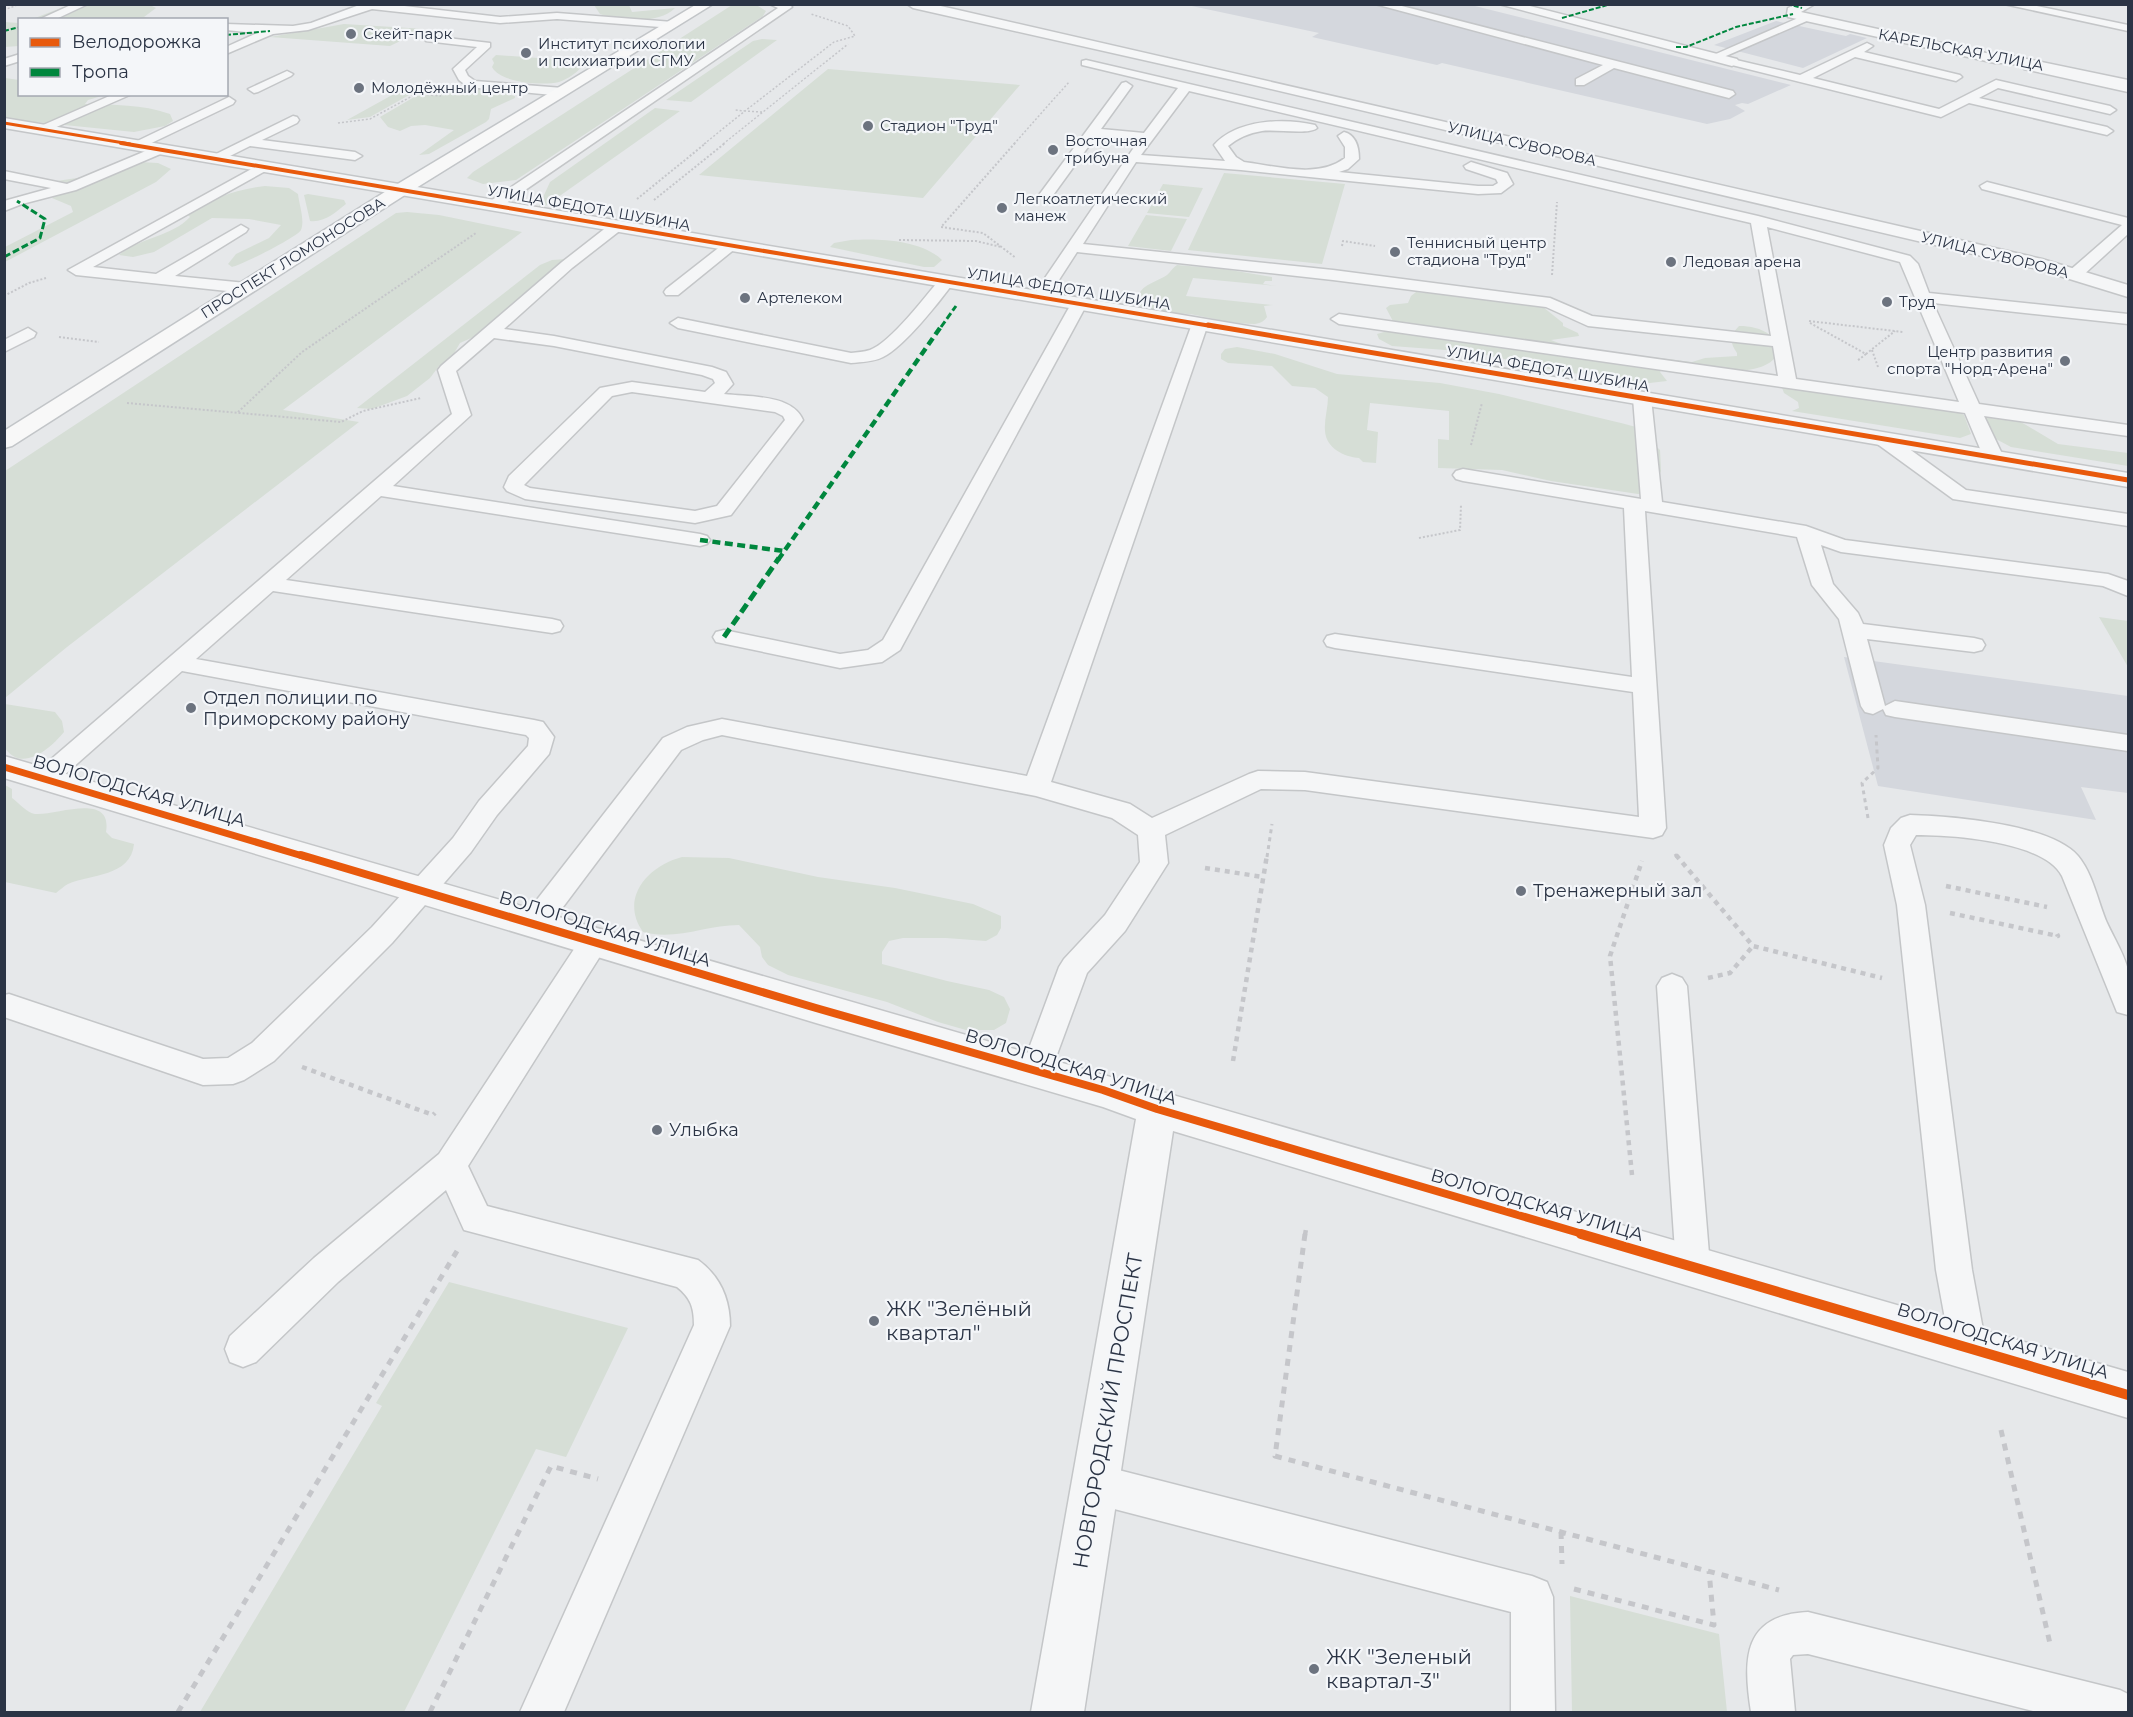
<svg xmlns="http://www.w3.org/2000/svg" width="2133" height="1717" viewBox="0 0 2133 1717" font-family="Montserrat,sans-serif">
<style>
.built{fill:#d4d7dd}
.green{fill:#d6ded6}
.lines{fill:none;stroke-linecap:round;stroke-linejoin:round}
.service-casing{stroke:#c4c6c8;stroke-width:3}
.minor-casing{stroke:#c4c6c8;stroke-width:3}
.primary-casing{stroke:#c2c5c8;stroke-width:3}
.path-far4{stroke:#c5c6ca;stroke-width:1.5;stroke-dasharray:2 2;stroke-linecap:butt}
.path-far3{stroke:#c5c6ca;stroke-width:2;stroke-dasharray:2 2;stroke-linecap:butt}
.path-far2{stroke:#c5c6ca;stroke-width:3;stroke-dasharray:4 4;stroke-linecap:butt}
.path-far1{stroke:#c5c6ca;stroke-width:4.5;stroke-dasharray:5 5;stroke-linecap:butt}
.path{stroke:#c5c6ca;stroke-width:5;stroke-dasharray:7 7;stroke-linecap:butt}
.service{fill:#f5f6f7;fill-rule:evenodd}
.minor{fill:#f5f6f7;fill-rule:evenodd}
.primary{fill:#f8f8f8;fill-rule:evenodd}
.quiet-far3{stroke:#00873e;stroke-width:2;stroke-dasharray:5 2;stroke-linecap:butt}
.quiet-far2{stroke:#00873e;stroke-width:3;stroke-dasharray:7 3;stroke-linecap:butt}
.quiet-far1{stroke:#00873e;stroke-width:4.5;stroke-dasharray:8 4.5;stroke-linecap:butt}
.quiet{stroke:#00873e;stroke-width:5;stroke-dasharray:10 5;stroke-linecap:butt}
.cycleway-far5-casing{stroke:#f4f6f9;stroke-width:4.5}
.cycleway-far4-casing{stroke:#f4f6f9;stroke-width:6}
.cycleway-far3-casing{stroke:#f4f6f9;stroke-width:8}
.cycleway-far2-casing{stroke:#f4f6f9;stroke-width:10}
.cycleway-far1-casing{stroke:#f4f6f9;stroke-width:12}
.cycleway-casing{stroke:#f4f6f9;stroke-width:14}
.cycleway-far5{stroke:#e8590c;stroke-width:3}
.cycleway-far4{stroke:#e8590c;stroke-width:4}
.cycleway-far3{stroke:#e8590c;stroke-width:5}
.cycleway-far2{stroke:#e8590c;stroke-width:7}
.cycleway-far1{stroke:#e8590c;stroke-width:8}
.cycleway{stroke:#e8590c;stroke-width:10}
.poi-dot{fill:#6c737f;stroke:#f4f6f9;stroke-width:2}
.labels{text-anchor:middle;stroke-width:4.5;stroke-linejoin:round;paint-order:stroke}
.far-poi-label{font-size:15px;fill:#2b3445;stroke:#f4f6f9;text-anchor:start}
.far-street-label{font-size:15px;fill:#2b3445;stroke:#f4f6f9}
.poi-label{font-size:18px;fill:#2b3445;stroke:#f4f6f9;text-anchor:start}
.street-label{font-size:18px;fill:#2b3445;stroke:#f4f6f9}
.near-poi-label{font-size:21px;fill:#2b3445;stroke:#f4f6f9;text-anchor:start}
.near-street-label{font-size:21px;fill:#2b3445;stroke:#f4f6f9}
</style>
<rect width="100%" height="100%" fill="#e6e8ea"/>
<path class="built" d="M 1187,5 L 1471,5 L 1791,85 L 1748,104 L 1742,103 L 1735,105 L 1745,111 L 1730,119 L 1707,124 L 1442,63 L 1437,65 L 1312,37 L 1319,33 Z
M 1776,21 L 1846,36 L 1850,34 L 1867,38 L 1803,68 L 1714,45 Z
M 1844,657 L 2128,696 L 2128,793 L 2081,787 L 2096,820 L 1878,786 Z"/>
<path class="green" d="M 71,4 L 150,5 L 156,8 L 144,17 L 161,19 L 30,20 Z
M 594,5 L 629,5 L 632,12 L 675,8 C 660,24 626,20 606,16 L 600,14 Z
M 732,5 L 758,6 L 766,11 L 763,16 L 516,180 L 483,184 L 467,178 L 473,172 Z
M 4,22 L 19,23 L 19,46 L 5,47 Z
M 344,24 L 425,29 L 390,46 L 270,37 Z
M 762,39 L 777,40 L 691,102 L 666,100 L 753,41 Z
M 496,55 L 551,59 L 583,65 C 578,72 568,79 559,82 C 543,86 500,83 492,67 L 494,63 L 492,59 Z
M 828,69 L 1020,85 L 923,198 L 699,175 Z
M 5,78 L 19,80 L 20,94 L 105,95 L 88,100 L 85,104 C 115,105 141,104 170,114 L 173,121 L 165,126 L 134,132 L 5,119 Z
M 403,89 L 418,90 L 370,117 L 347,120 Z
M 466,89 L 488,89 L 515,96 L 515,98 L 491,109 L 489,119 L 486,122 L 429,154 L 419,155 L 454,130 L 425,125 L 411,126 L 400,131 L 388,127 L 380,117 L 416,96 Z
M 655,108 L 680,111 L 544,207 L 539,206 L 550,182 Z
M 140,162 L 158,163 L 171,169 L 156,182 L 5,262 L 5,247 L 73,212 L 71,206 L 52,198 L 54,196 L 50,182 L 77,178 Z
M 1224,173 L 1345,184 L 1322,264 L 1188,250 Z
M 1163,184 L 1203,188 L 1189,217 L 1147,213 Z
M 265,186 L 289,188 L 298,194 C 299,204 305,220 301,230 C 299,236 240,266 232,267 L 228,264 L 236,254 L 269,238 L 281,225 L 249,219 L 212,218 L 154,252 L 133,257 L 119,255 C 141,237 171,237 190,217 L 188,215 L 189,212 C 213,198 237,189 265,186 Z
M 308,194 L 344,200 L 346,204 C 336,212 324,223 310,221 L 304,195 Z
M 407,212 L 439,215 L 522,232 L 283,410 L 359,422 L 67,647 L 5,698 L 5,471 L 396,213 Z
M 1146,215 L 1187,219 L 1171,251 L 1128,246 Z
M 851,240 C 879,238 922,240 942,260 L 934,267 L 924,267 L 830,247 L 834,243 Z
M 566,259 L 568,260 L 478,335 L 460,343 L 453,355 L 439,366 L 430,378 L 407,396 L 372,409 L 357,408 L 540,265 L 552,260 Z
M 1177,265 L 1224,269 L 1272,277 L 1272,281 L 1265,281 L 1263,284 L 1277,286 L 1193,278 L 1186,296 L 1273,305 L 1264,306 L 1267,317 C 1264,321 1261,323 1255,324 C 1235,324 1215,319 1195,315 C 1177,311 1151,318 1137,303 C 1137,285 1155,283 1167,275 C 1171,272 1172,268 1177,265 Z
M 1416,292 L 1517,302 L 1543,307 L 1563,323 L 1563,326 L 1578,333 L 1579,336 L 1551,340 L 1569,347 L 1692,362 L 1705,358 L 1737,356 L 1737,353 C 1730,343 1729,336 1739,326 C 1750,326 1761,328 1770,335 L 1776,356 C 1763,380 1687,370 1662,369 L 1660,372 L 1667,381 L 1641,384 L 1619,381 L 1597,376 L 1563,372 L 1472,352 L 1392,346 L 1379,339 L 1377,334 L 1391,330 L 1395,325 L 1386,308 L 1390,305 L 1408,303 L 1411,296 Z
M 1237,347 L 1275,354 L 1337,374 L 1440,383 L 1499,394 L 1621,423 L 1636,427 L 1660,450 L 1661,471 L 1651,493 L 1638,494 L 1551,481 L 1502,470 L 1438,468 L 1438,439 L 1449,440 L 1449,411 L 1370,403 L 1367,430 L 1378,432 L 1376,463 L 1363,462 L 1359,458 C 1344,457 1326,448 1325,431 C 1324,420 1328,408 1328,397 L 1315,388 L 1292,386 L 1272,366 L 1228,363 L 1221,359 L 1221,354 L 1225,349 Z
M 1781,385 L 1953,410 L 1964,415 L 1971,434 L 1960,438 L 1792,411 L 1799,408 L 1798,402 L 1784,393 Z
M 1983,417 L 2021,422 L 2058,444 L 2128,453 L 2128,466 L 2011,447 L 1994,438 Z
M 2099,617 L 2128,621 L 2128,667 Z
M 5,704 L 55,712 L 62,721 L 64,732 C 50,749 22,773 5,748 Z
M 5,785 L 12,789 L 12,798 C 19,803 27,813 35,814 C 55,816 113,791 106,832 L 112,838 L 134,844 C 131,877 90,874 68,884 C 64,886 60,890 56,893 L 5,882 Z
M 682,857 L 729,858 L 818,877 L 895,888 L 973,904 L 1001,916 L 1001,928 L 997,935 L 986,941 L 946,938 L 903,938 L 889,941 L 882,952 L 882,964 L 947,981 L 989,990 L 1004,997 L 1010,1009 L 1006,1023 L 994,1030 L 966,1030 L 938,1022 L 887,1002 L 788,975 L 768,965 L 762,957 L 760,947 L 739,925 C 706,925 676,941 643,932 C 619,898 648,866 682,857 Z
M 449,1282 L 628,1328 L 566,1457 L 536,1449 L 404,1712 L 200,1712 L 382,1406 L 376,1403 Z
M 1570,1596 L 1719,1634 L 1727,1712 L 1572,1712 Z"/>
<g class="lines">
<defs>
<path id="service" d="M 73,4 L 88,4 L 54,20 L 38,20 Z
M 362,4 L 387,4 L 500,17 L 557,13 L 673,22 L 678,25 L 673,28 L 557,19 L 500,23 L 372,9 L 308,30 L 273,34 L 226,54 L 226,47 L 257,33 L 226,30 L 226,24 L 293,26 L 311,23 Z
M 769,4 L 789,4 L 792,7 L 499,208 L 489,208 L 487,205 L 489,202 L 778,8 Z
M 1375,4 L 1394,4 L 1733,91 L 1735,94 L 1729,98 L 1614,68 L 1584,85 L 1576,85 L 1576,79 L 1603,65 Z
M 2004,4 L 2027,4 L 2128,25 L 2128,31 Z
M 1805,15 L 1809,16 L 1809,20 L 1719,59 L 1711,59 L 1709,57 Z
M 430,36 L 490,43 L 490,47 L 465,70 L 468,76 L 475,81 L 563,88 L 569,92 L 563,96 L 468,87 L 459,80 L 453,69 L 477,47 L 426,41 L 425,39 Z
M 1867,43 L 1873,46 L 1864,52 L 1960,75 L 1962,77 L 1956,81 L 1855,57 L 1813,78 L 1939,109 L 1996,80 L 2110,106 L 2116,110 L 2110,114 L 1998,88 L 1979,98 L 2107,127 L 2113,131 L 2107,135 L 1969,103 L 1941,117 L 1728,64 L 1726,62 L 1732,59 L 1800,75 Z
M 20,54 L 20,61 L 4,66 L 4,59 Z
M 2023,59 L 2032,64 L 2128,86 L 2128,92 L 2024,69 L 2017,62 Z
M 1086,60 L 1758,216 L 1910,256 L 1918,264 L 1929,293 L 2128,314 L 2128,324 L 1933,303 L 1979,404 L 2128,425 L 2128,436 L 1984,416 L 2004,458 L 2001,462 L 1987,462 L 1984,458 L 1965,413 L 1339,324 L 1331,319 L 1339,314 L 1778,376 L 1773,346 L 1588,326 L 1546,307 L 1333,280 L 1077,252 L 1046,300 L 1034,300 L 1032,297 L 1139,140 L 1096,136 L 1051,198 L 1046,199 L 1039,195 L 1122,83 L 1126,82 L 1132,86 L 1101,129 L 1144,133 L 1178,88 L 1082,65 L 1082,61 ZM 1189,91 L 1751,223 L 1771,336 L 1592,316 L 1550,298 L 1333,270 L 1083,244 L 1136,162 L 1241,170 L 1478,194 L 1501,193 L 1513,184 L 1507,173 L 1471,162 L 1464,166 L 1466,169 L 1496,179 L 1498,183 L 1493,186 L 1478,186 L 1339,172 L 1348,169 L 1359,159 C 1359,148 1356,135 1344,132 L 1338,136 L 1345,147 L 1345,158 C 1318,179 1276,166 1244,162 L 1236,157 L 1228,146 C 1238,138 1249,133 1262,131 C 1275,129 1310,135 1317,128 L 1315,125 C 1285,118 1237,119 1214,145 L 1225,161 L 1141,155 ZM 1767,227 L 1900,262 L 1959,402 L 1796,379 Z
M 287,71 L 293,74 L 291,76 L 258,92 L 254,93 L 248,89 Z
M 114,94 L 132,94 L 45,132 L 35,132 L 34,129 Z
M 229,97 L 235,101 L 233,104 L 141,148 L 136,149 L 129,145 Z
M 293,116 L 297,117 L 299,120 L 297,123 L 262,140 L 355,152 L 362,156 L 355,160 L 250,146 L 220,161 L 210,161 L 208,158 Z
M 160,145 L 167,149 L 165,152 L 76,190 L 22,204 L 4,211 L 4,201 L 51,188 L 4,179 L 4,171 L 67,184 Z
M 264,162 L 269,163 L 271,166 L 269,169 L 93,267 L 156,274 L 241,225 L 248,229 L 246,232 L 175,276 L 246,283 L 252,285 L 254,288 L 252,291 L 246,293 L 76,275 L 68,270 Z
M 1987,182 L 2128,218 L 2128,234 L 2080,278 L 2068,278 L 2066,275 L 2068,272 L 2122,225 L 1982,189 L 1980,186 Z
M 617,222 L 622,223 L 624,226 L 622,229 L 572,268 L 504,329 L 554,336 L 712,367 L 726,372 L 733,384 L 724,394 C 748,397 792,394 803,420 L 731,515 L 695,523 L 525,499 L 507,491 L 504,487 L 509,476 L 600,388 L 632,382 L 705,392 L 715,383 L 713,379 L 702,375 L 554,346 L 494,338 L 456,371 L 471,415 L 393,486 L 700,534 L 707,536 L 710,540 L 707,544 L 700,546 L 381,496 L 286,580 L 552,619 L 560,621 L 563,626 L 560,631 L 552,633 L 273,591 L 196,659 L 534,720 L 543,722 L 554,737 L 549,754 L 497,815 L 471,852 L 392,943 L 274,1061 L 244,1080 L 233,1084 L 203,1085 L 4,1017 L 4,995 L 9,994 L 203,1059 L 228,1058 L 252,1043 L 372,927 L 453,838 L 479,801 L 528,746 L 529,738 L 526,735 L 182,671 L 53,785 L 44,788 L 35,785 L 31,779 L 35,773 L 452,414 L 438,370 L 441,366 L 562,262 L 612,223 ZM 632,392 L 775,412 L 783,416 L 785,420 L 717,506 L 695,511 L 530,488 L 524,485 L 612,396 Z
M 731,240 L 736,242 L 739,245 L 736,248 L 678,295 L 666,295 L 664,292 L 666,289 L 726,242 Z
M 946,277 L 954,282 C 940,301 904,347 883,357 C 873,362 862,362 851,363 L 678,328 L 670,323 L 678,318 L 851,353 C 857,352 864,352 870,350 C 891,342 925,297 940,279 Z
M 1079,299 L 1087,304 L 900,650 L 882,662 L 840,668 L 716,642 L 713,637 L 716,632 L 724,630 L 840,654 L 868,650 L 883,640 L 1071,304 Z
M 1200,319 L 1208,324 L 1051,782 L 1130,804 L 1152,818 L 1249,774 L 1258,771 L 1305,772 L 1639,817 L 1633,692 L 1335,648 L 1327,646 L 1324,641 L 1327,636 L 1335,634 L 1632,677 L 1624,508 L 1463,481 L 1456,479 L 1453,475 L 1456,471 L 1463,469 L 1641,499 L 1633,398 L 1636,394 L 1648,394 L 1651,398 L 1662,502 L 1806,526 L 1845,540 L 2108,574 L 2128,581 L 2128,596 L 2103,586 L 1841,552 L 1821,545 L 1833,584 L 1858,613 L 1863,624 L 1974,638 L 1982,640 L 1985,645 L 1982,650 L 1974,652 L 1867,639 L 1885,706 L 1895,701 L 2128,735 L 2128,751 L 1895,717 L 1886,715 L 1883,709 L 1873,714 L 1865,712 L 1861,706 L 1839,619 L 1812,585 L 1797,537 L 1645,511 L 1666,828 L 1662,835 L 1653,838 L 1305,790 L 1261,789 L 1165,835 L 1168,863 L 1125,931 L 1087,973 L 1048,1079 L 1037,1083 L 1026,1079 L 1021,1070 L 1059,967 L 1064,959 L 1105,915 L 1140,862 L 1138,835 L 1112,818 L 1036,796 L 722,735 L 703,740 L 681,750 L 545,931 L 535,934 L 525,931 L 521,923 L 525,915 L 663,738 L 687,727 L 722,719 L 1027,776 L 1192,324 Z
M 28,328 L 36,333 L 34,337 L 4,352 L 4,340 Z
M 1883,433 L 1890,435 L 1966,490 L 2128,514 L 2128,526 L 1953,499 L 1876,443 L 1874,439 L 1876,435 Z
M 1910,815 C 1950,816 2051,824 2078,856 C 2093,874 2098,902 2107,923 C 2114,938 2124,954 2128,970 C 2131,982 2129,1003 2128,1015 L 2117,1012 L 2062,876 C 2044,841 1952,835 1916,835 L 1910,845 L 1925,905 L 1972,1270 L 1986,1346 L 1981,1359 L 1968,1364 L 1955,1359 L 1950,1346 L 1936,1270 L 1897,905 L 1884,845 L 1891,828 L 1901,818 Z
M 594,931 L 604,934 L 608,942 L 604,950 L 468,1166 L 487,1206 L 698,1260 C 720,1276 730,1299 730,1326 L 564,1712 L 520,1712 L 694,1325 C 694,1308 691,1298 677,1287 L 464,1230 L 446,1190 L 338,1282 L 256,1362 L 243,1367 L 230,1362 L 225,1349 L 230,1336 L 314,1258 L 439,1154 L 584,934 Z
M 1672,974 L 1682,978 L 1687,986 L 1710,1266 L 1705,1278 L 1693,1283 L 1681,1278 L 1676,1266 L 1657,986 L 1662,978 Z
M 1095,1464 L 1532,1576 L 1547,1582 L 1553,1597 L 1555,1712 L 1511,1712 L 1511,1612 L 1095,1504 L 1081,1498 L 1075,1484 L 1081,1470 Z
M 1808,1612 L 2120,1690 L 2128,1694 L 2128,1712 L 2037,1712 L 1808,1654 L 1793,1655 L 1790,1659 L 1795,1712 L 1751,1712 C 1743,1660 1742,1615 1808,1612 Z"/>
<path id="minor" d="M 907,4 L 932,4 L 2042,259 L 2128,285 L 2128,297 L 2037,269 L 1237,81 L 913,8 Z
M 1499,4 L 1522,4 L 1737,59 L 1739,62 L 1732,66 Z
M 1797,4 L 1815,4 L 1801,12 L 1995,55 L 2008,55 L 2128,80 L 2128,88 L 2008,63 L 1995,63 L 1788,17 L 1787,14 L 1788,8 Z
M 4,118 L 2128,473 L 2128,487 L 4,128 Z
M 4,756 L 2128,1372 L 2128,1418 L 1173,1131 L 1084,1712 L 1031,1712 L 1136,1119 L 1103,1107 L 816,1023 L 4,778 Z"/>
<path id="primary" d="M 697,4 L 713,4 L 408,193 L 12,446 L 4,448 L 4,431 L 396,185 Z"/>
</defs>
<use href="#service" class="service-casing"/>
<use href="#minor" class="minor-casing"/>
<use href="#primary" class="primary-casing"/>
<path class="path-far4" d="M 4,10 L 20,4
M 762,112 L 745,111 L 834,42 L 855,36 L 848,26 L 811,14
M 338,123 L 370,119 L 416,94 L 441,96
M 704,144 L 745,111 L 735,110
M 723,144 L 848,44
M 1014,144 L 1069,82"/>
<path class="path-far3" d="M 1015,143 L 941,227 L 983,233 L 1016,258
M 637,199 L 706,143
M 654,200 L 725,143
M 899,240 L 976,241 L 1001,247
M 1342,246 L 1343,241 L 1375,246
M 1552,275 L 1557,202
M 4,296 L 29,283 L 46,278
M 1809,321 L 1903,332
M 1810,323 L 1866,354 L 1857,361
M 59,337 L 99,342
M 1872,350 L 1878,367
M 1866,354 L 1895,331
M 127,403 L 341,422 L 363,411 L 421,398
M 238,412 L 302,352 L 476,233
M 1471,445 L 1482,403
M 1419,538 L 1460,530 L 1461,505"/>
<path class="path-far2" d="M 1868,818 L 1862,783 L 1878,768 L 1876,735
M 1675,854 L 1677,857
M 1267,857 L 1272,824"/>
<path class="path-far1" d="M 1676,855 L 1753,946 L 1882,978
M 1205,868 L 1263,877
M 1946,886 L 2047,907
M 1950,913 L 2058,936 L 2057,934
M 1708,978 L 1730,973 L 1753,946
M 1233,1061 L 1267,855
M 302,1067 L 433,1115 L 435,1113
M 1632,1175 L 1610,956 L 1642,861
M 1305,1235 L 1306,1229"/>
<path class="path" d="M 1305,1234 L 1275,1456 L 1779,1590
M 2001,1430 L 2051,1648
M 1561,1532 L 1562,1564
M 1574,1589 L 1714,1625 L 1709,1571
M 178,1712 L 457,1251
M 430,1712 L 551,1466 L 598,1479"/>
<use href="#service" class="service"/>
<use href="#minor" class="minor"/>
<use href="#primary" class="primary"/>
<path class="quiet-far3" d="M 1787,4 L 1802,8
M 1562,18 L 1611,4
M 4,31 L 20,27
M 226,35 L 270,31
M 1676,47 L 1686,47 L 1736,27 L 1793,14"/>
<path class="quiet-far2" d="M 4,257 L 40,238 L 45,219 L 17,201
M 941,327 L 956,306"/>
<path class="quiet-far1" d="M 700,540 L 784,551
M 778,560 L 942,325"/>
<path class="quiet" d="M 724,637 L 779,558"/>
<defs>
<path id="cycleway-far5" d="M 4,123 L 130,144"/>
<path id="cycleway-far4" d="M 121,143 L 1217,327"/>
<path id="cycleway-far3" d="M 1208,325 L 2128,480"/>
<path id="cycleway-far2" d="M 4,767 L 306,857"/>
<path id="cycleway-far1" d="M 301,855 L 816,1008 L 1103,1090 L 1157,1109 L 1586,1235"/>
<path id="cycleway" d="M 1581,1234 L 2128,1395"/>
</defs>
<use href="#cycleway-far5" class="cycleway-far5-casing"/>
<use href="#cycleway-far4" class="cycleway-far4-casing"/>
<use href="#cycleway-far3" class="cycleway-far3-casing"/>
<use href="#cycleway-far2" class="cycleway-far2-casing"/>
<use href="#cycleway-far1" class="cycleway-far1-casing"/>
<use href="#cycleway" class="cycleway-casing"/>
<use href="#cycleway-far5" class="cycleway-far5"/>
<use href="#cycleway-far4" class="cycleway-far4"/>
<use href="#cycleway-far3" class="cycleway-far3"/>
<use href="#cycleway-far2" class="cycleway-far2"/>
<use href="#cycleway-far1" class="cycleway-far1"/>
<use href="#cycleway" class="cycleway"/>
</g>
<g class="poi-dot">
<circle cx="351" cy="34" r="6"/>
<circle cx="526" cy="53" r="6"/>
<circle cx="359" cy="88" r="6"/>
<circle cx="868" cy="126" r="6"/>
<circle cx="1053" cy="150" r="6"/>
<circle cx="1002" cy="208" r="6"/>
<circle cx="1395" cy="252" r="6"/>
<circle cx="1671" cy="262" r="6"/>
<circle cx="745" cy="298" r="6"/>
<circle cx="1887" cy="302" r="6"/>
<circle cx="2065" cy="361" r="6"/>
<circle cx="191" cy="708" r="6"/>
<circle cx="1521" cy="891" r="6"/>
<circle cx="657" cy="1130" r="6"/>
<circle cx="874" cy="1321" r="6"/>
<circle cx="1314" cy="1669" r="6"/>
</g>
<g class="labels">
<g class="far-poi-label">
<text x="363" y="39">Скейт-парк</text>
<text x="538" y="49">Институт психологии<tspan x="538" dy="17">и психиатрии СГМУ</tspan></text>
<text x="371" y="93">Молодёжный центр</text>
<text x="880" y="131">Стадион "Труд"</text>
<text x="1065" y="146">Восточная<tspan x="1065" dy="17">трибуна</tspan></text>
<text x="1014" y="204">Легкоатлетический<tspan x="1014" dy="17">манеж</tspan></text>
<text x="1407" y="248">Теннисный центр<tspan x="1407" dy="17">стадиона "Труд"</tspan></text>
<text x="1683" y="267">Ледовая арена</text>
<text x="757" y="303">Артелеком</text>
<text x="1899" y="307">Труд</text>
<text x="2053" y="357" text-anchor="end">Центр развития<tspan x="2053" dy="17">спорта "Норд-Арена"</tspan></text>
</g>
<g class="far-street-label">
<text transform="translate(1961 50) rotate(11)" y="5">КАРЕЛЬСКАЯ УЛИЦА</text>
<text transform="translate(1522 144) rotate(13)" y="5">УЛИЦА СУВОРОВА</text>
<text transform="translate(589 208) rotate(10)" y="5">УЛИЦА ФЕДОТА ШУБИНА</text>
<text transform="translate(1995 255) rotate(14)" y="5">УЛИЦА СУВОРОВА</text>
<text transform="translate(293 258) rotate(-32)" y="5">ПРОСПЕКТ ЛОМОНОСОВА</text>
<text transform="translate(1069 289) rotate(9)" y="5">УЛИЦА ФЕДОТА ШУБИНА</text>
<text transform="translate(1548 369) rotate(10)" y="5">УЛИЦА ФЕДОТА ШУБИНА</text>
</g>
<g class="poi-label">
<text x="203" y="704">Отдел полиции по<tspan x="203" dy="21">Приморскому району</tspan></text>
<text x="1533" y="897">Тренажерный зал</text>
<text x="669" y="1136">Улыбка</text>
</g>
<g class="street-label">
<text transform="translate(139 791) rotate(16)" y="6">ВОЛОГОДСКАЯ УЛИЦА</text>
<text transform="translate(605 929) rotate(17)" y="6">ВОЛОГОДСКАЯ УЛИЦА</text>
<text transform="translate(1071 1067) rotate(17)" y="6">ВОЛОГОДСКАЯ УЛИЦА</text>
<text transform="translate(1537 1205) rotate(16)" y="6">ВОЛОГОДСКАЯ УЛИЦА</text>
<text transform="translate(2003 1341) rotate(17)" y="6">ВОЛОГОДСКАЯ УЛИЦА</text>
</g>
<g class="near-poi-label">
<text x="886" y="1316">ЖК "Зелёный<tspan x="886" dy="24">квартал"</tspan></text>
<text x="1326" y="1664">ЖК "Зеленый<tspan x="1326" dy="24">квартал-3"</tspan></text>
</g>
<g class="near-street-label">
<text transform="translate(1108 1411) rotate(-80)" y="7">НОВГОРОДСКИЙ ПРОСПЕКТ</text>
</g>
</g>
<rect width="2133" height="1717" fill="none" stroke="#2b3445" stroke-width="12"/>
<rect x="18" y="18" width="210" height="78" fill="#f4f6f9" stroke="#a4a8b1" stroke-width="1.5"/>
<rect x="30" y="38" width="30" height="9" fill="#e8590c" stroke="#a4a8b1" stroke-width="1.5"/>
<text x="72" y="48" font-size="18" fill="#2b3445">Велодорожка</text>
<rect x="30" y="68" width="30" height="9" fill="#00873e" stroke="#a4a8b1" stroke-width="1.5"/>
<text x="72" y="78" font-size="18" fill="#2b3445">Тропа</text>
</svg>
